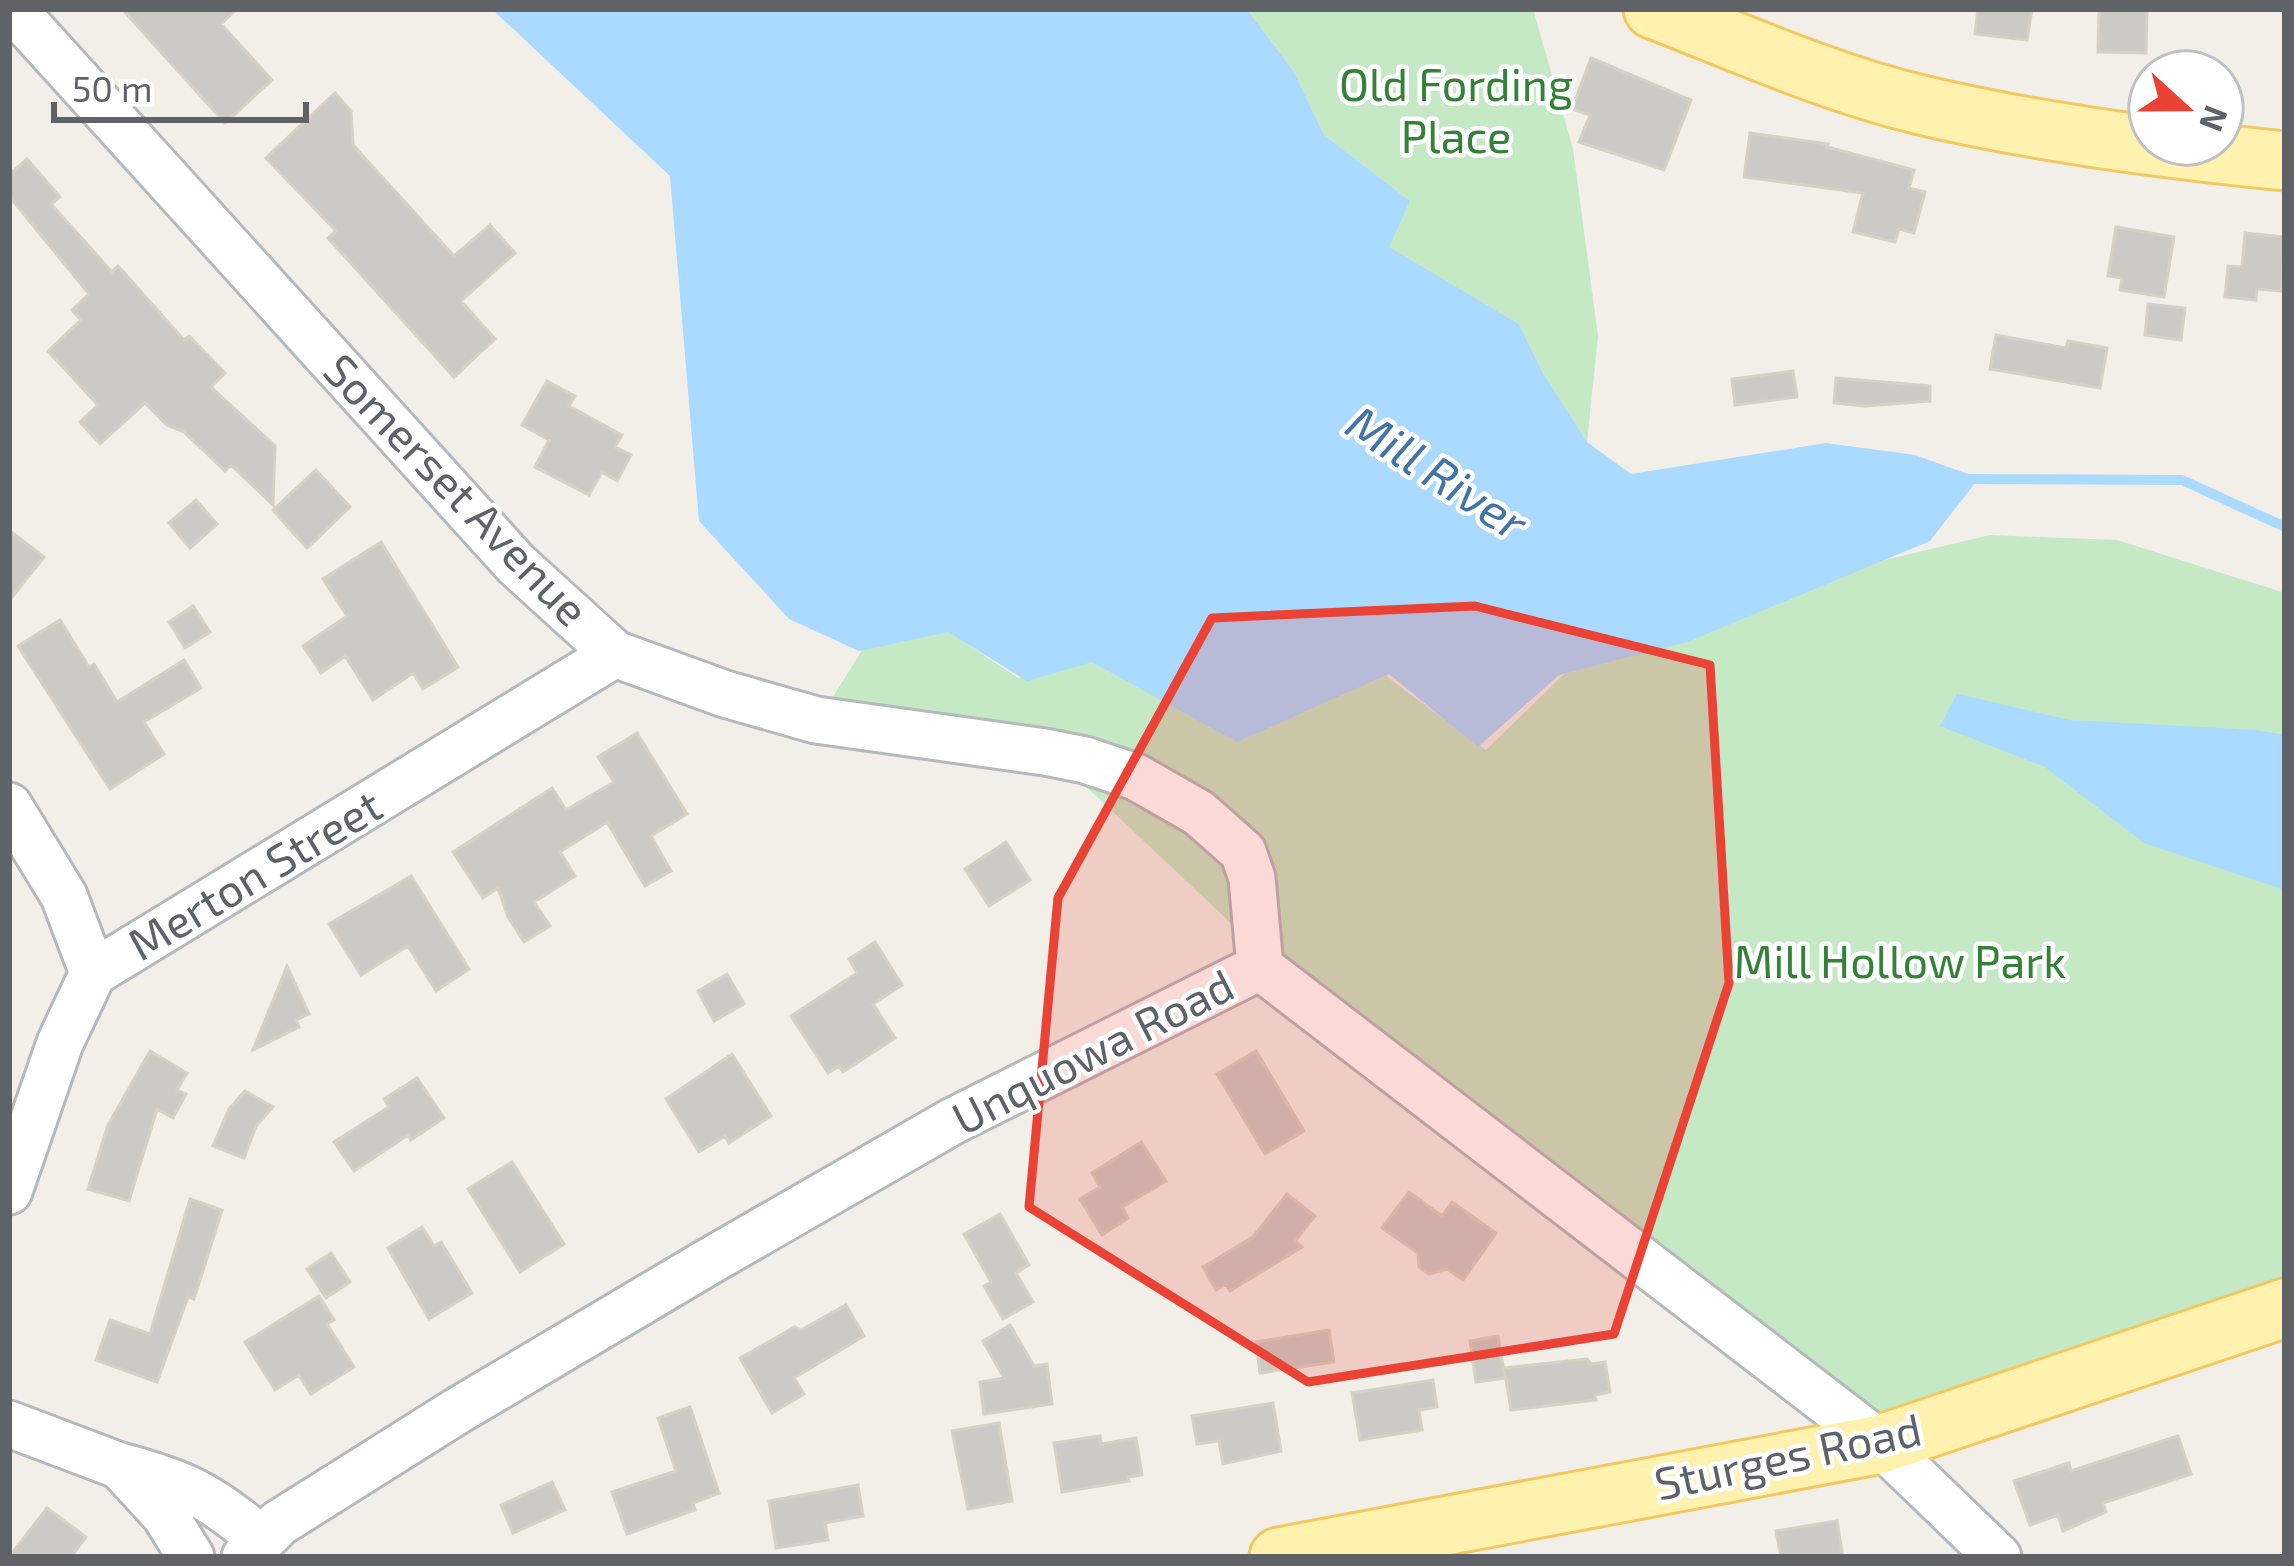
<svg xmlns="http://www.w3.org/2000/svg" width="2294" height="1566" viewBox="0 0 2294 1566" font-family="'Exo 2',sans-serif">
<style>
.green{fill:#c5e8c5}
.water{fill:#aadaff}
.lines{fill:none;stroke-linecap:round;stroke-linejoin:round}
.stream{stroke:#aadaff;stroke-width:10}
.building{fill:#cccac5;stroke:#d6d1c6;stroke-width:3}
.minor-casing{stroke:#b5b8bc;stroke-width:51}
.major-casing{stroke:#f2c960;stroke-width:63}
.minor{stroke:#fff;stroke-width:45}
.major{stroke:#fff2af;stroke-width:57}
.marked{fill:#ea4335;fill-opacity:0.2;stroke:#ea4335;stroke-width:9;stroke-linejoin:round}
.labels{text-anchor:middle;stroke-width:9;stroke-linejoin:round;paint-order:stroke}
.park-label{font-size:45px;fill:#348238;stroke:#fff}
.street-label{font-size:45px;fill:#5f6368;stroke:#fff}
.water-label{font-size:48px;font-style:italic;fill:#4174aa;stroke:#fff}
</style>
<rect width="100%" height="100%" fill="#f1efe8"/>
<path class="green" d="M 1247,9 L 1533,9 L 1573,149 L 1598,336 L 1587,442 L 1543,373 L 1519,324 L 1388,247 L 1410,201 L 1324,135 L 1294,72 Z
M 1990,535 L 2117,540 L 2285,593 L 2285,1291 L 1897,1414 L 1861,1408 L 1234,926 L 1042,745 L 829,703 L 866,644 L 949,632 L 1018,678 L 1098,660 L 1384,675 L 1486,750 L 1564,674 L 1885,560 Z"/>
<path class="water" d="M 492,9 L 1247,9 L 1294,72 L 1324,135 L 1410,201 L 1389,247 L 1519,324 L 1543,373 L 1587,442 L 1631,474 L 1826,443 L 1915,455 L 1979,478 L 1930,541 L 1687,642 L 1559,675 L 1478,747 L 1389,674 L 1237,742 L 1092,662 L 1027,681 L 948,632 L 859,651 L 789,619 L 699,521 L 670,176 Z
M 1957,694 L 2070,720 L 2256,730 L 2285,735 L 2285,890 L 2144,843 L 2045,767 L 1940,726 Z"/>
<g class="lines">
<path class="stream" d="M 1969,479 L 2182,480 L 2285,527"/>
</g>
<path class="building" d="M 122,9 L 237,9 L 221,24 L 272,80 L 225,123 Z
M 1978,9 L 2032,9 L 2027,40 L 1975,34 Z
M 2112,9 L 2147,9 L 2146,53 L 2098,52 L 2099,11 Z
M 1591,58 L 1691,100 L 1664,170 L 1579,142 L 1590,115 L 1572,109 Z
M 335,93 L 351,111 L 353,145 L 454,256 L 490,225 L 515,253 L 461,301 L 495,339 L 454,377 L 328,238 L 336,231 L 266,158 Z
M 1750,133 L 1828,144 L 1827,147 L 1914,170 L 1909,188 L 1925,192 L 1914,233 L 1899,229 L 1895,242 L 1853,232 L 1863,193 L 1744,177 Z
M 27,159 L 60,197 L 51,204 L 112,272 L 118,266 L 184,340 L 189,336 L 225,373 L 211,387 L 275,446 L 273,505 L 231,465 L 225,471 L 184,432 L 167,425 L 145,403 L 100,444 L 80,422 L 98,405 L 48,351 L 81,320 L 72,310 L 89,294 L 9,196 L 9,175 Z
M 2116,227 L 2174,237 L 2164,297 L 2120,290 L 2122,278 L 2108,276 Z
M 2245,233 L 2285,237 L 2281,291 L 2257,289 L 2256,300 L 2225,297 L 2228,266 L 2242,267 Z
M 2148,304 L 2185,308 L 2181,340 L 2145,335 Z
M 1996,335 L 2066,348 L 2068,341 L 2107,348 L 2100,388 L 1990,369 Z
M 1793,371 L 1797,397 L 1735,405 L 1732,379 Z
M 1836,378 L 1930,386 L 1930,401 L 1865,406 L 1834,403 Z
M 547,381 L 575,396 L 569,406 L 622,435 L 615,447 L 631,455 L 617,481 L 602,472 L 589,495 L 535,467 L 549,440 L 522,425 Z
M 316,470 L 350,507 L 307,548 L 273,510 Z
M 196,500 L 217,524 L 190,548 L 169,523 Z
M 9,530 L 44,557 L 9,601 Z
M 381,542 L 458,667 L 423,689 L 413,673 L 373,700 L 345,656 L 321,673 L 303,646 L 347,616 L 323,579 Z
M 193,606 L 210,632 L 185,648 L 169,622 Z
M 60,620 L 89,667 L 94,664 L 117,702 L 184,660 L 201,688 L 144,722 L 164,754 L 110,789 L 18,646 Z
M 637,733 L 687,814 L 651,836 L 671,871 L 645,886 L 607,822 L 560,852 L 575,876 L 534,902 L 550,926 L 524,942 L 508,917 L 498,888 L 483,898 L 453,852 L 552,788 L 566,810 L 614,782 L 598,757 Z
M 1006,842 L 1030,880 L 989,906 L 965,869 Z
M 411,876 L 469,969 L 436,991 L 408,946 L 361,975 L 329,924 Z
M 875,942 L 902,985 L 873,1004 L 895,1038 L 843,1072 L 839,1066 L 828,1073 L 791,1016 L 857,973 L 849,959 Z
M 287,966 L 309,1014 L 296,1020 L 299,1027 L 253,1050 Z
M 727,974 L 744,1004 L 714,1021 L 698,991 Z
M 150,1051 L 187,1073 L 177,1090 L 186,1094 L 173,1118 L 157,1109 L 129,1201 L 88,1189 L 108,1125 Z
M 1256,1051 L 1304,1131 L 1265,1154 L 1217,1074 Z
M 732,1054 L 771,1116 L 729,1143 L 725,1136 L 699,1152 L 666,1099 Z
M 417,1078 L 444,1118 L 411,1140 L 408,1135 L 354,1171 L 334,1142 L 389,1107 L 384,1099 Z
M 245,1091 L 273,1107 L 256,1126 L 244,1158 L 213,1146 L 229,1109 Z
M 1141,1142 L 1166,1181 L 1122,1207 L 1128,1218 L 1102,1235 L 1080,1199 L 1100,1187 L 1092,1173 Z
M 512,1162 L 564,1244 L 520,1272 L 468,1189 Z
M 1409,1192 L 1442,1216 L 1452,1202 L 1496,1233 L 1463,1280 L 1447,1269 L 1429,1274 L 1419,1267 L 1418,1253 L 1382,1228 Z
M 1287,1194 L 1315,1216 L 1295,1241 L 1302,1247 L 1230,1291 L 1226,1284 L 1216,1290 L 1203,1267 L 1253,1237 Z
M 190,1199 L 222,1210 L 194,1299 L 188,1297 L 157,1382 L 96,1360 L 110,1320 L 150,1334 Z
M 1000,1214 L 1029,1265 L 1016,1273 L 1033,1302 L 1003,1319 L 984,1286 L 991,1282 L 964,1234 Z
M 422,1227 L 434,1246 L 441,1242 L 472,1293 L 429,1319 L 388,1248 Z
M 331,1253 L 350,1282 L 326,1298 L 307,1269 Z
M 319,1296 L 334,1320 L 327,1324 L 354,1367 L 311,1394 L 299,1375 L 275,1390 L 245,1342 Z
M 846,1305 L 864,1336 L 794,1378 L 804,1394 L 772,1413 L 740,1358 L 795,1327 L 801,1330 Z
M 1010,1325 L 1034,1366 L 1047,1364 L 1052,1404 L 984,1414 L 980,1382 L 1004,1378 L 983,1341 Z
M 1329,1330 L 1334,1362 L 1260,1373 L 1256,1342 Z
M 1498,1336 L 1505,1378 L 1476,1382 L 1470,1341 Z
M 1587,1359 L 1591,1364 L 1605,1362 L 1610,1392 L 1595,1395 L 1596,1400 L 1511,1410 L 1504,1368 Z
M 1433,1380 L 1437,1407 L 1419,1410 L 1422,1430 L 1360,1440 L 1352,1393 Z
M 1273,1403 L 1281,1451 L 1223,1464 L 1219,1441 L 1197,1444 L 1192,1416 Z
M 690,1407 L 719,1493 L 693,1503 L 695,1510 L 627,1534 L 612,1492 L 676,1471 L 658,1418 Z
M 999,1423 L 1012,1501 L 968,1509 L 952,1431 Z
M 1100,1436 L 1101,1444 L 1136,1438 L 1142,1475 L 1128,1477 L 1129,1481 L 1062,1492 L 1054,1443 Z
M 2178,1436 L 2191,1474 L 2103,1503 L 2106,1512 L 2063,1531 L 2058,1515 L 2030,1525 L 2014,1481 L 2069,1463 L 2071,1471 Z
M 552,1482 L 565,1510 L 513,1533 L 501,1505 Z
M 858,1485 L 863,1516 L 825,1523 L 828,1540 L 776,1548 L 769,1501 Z
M 47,1508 L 86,1537 L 71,1557 L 9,1557 Z
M 1837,1521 L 1843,1557 L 1781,1557 L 1776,1531 Z"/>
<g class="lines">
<defs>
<path id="minor" d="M 13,9 L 516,564 L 615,654 L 725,694 L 816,720 L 1045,752 L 1085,760 L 1136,777 L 1199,813 L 1243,852 L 1252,878 L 1260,967
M 9,806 L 64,896 L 93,973
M 9,1191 L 60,1043 L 93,973 L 615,654
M 9,1424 L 120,1466 L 165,1515 L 191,1557
M 120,1466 C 185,1483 211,1496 262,1540
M 245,1557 L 279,1523 L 457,1411 L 708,1262 L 953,1121 L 1260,967 L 1881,1444 L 1998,1557"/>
<path id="major" d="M 1653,9 C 1741,43 1829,83 1921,105 C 2040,133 2163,149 2285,161
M 1279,1557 L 1881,1444 L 2285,1308"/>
</defs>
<use href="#minor" class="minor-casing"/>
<use href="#major" class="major-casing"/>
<use href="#minor" class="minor"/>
<use href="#major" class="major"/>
</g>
<path class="marked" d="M 1475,606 L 1710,665 L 1729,983 L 1614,1334 L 1308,1382 L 1029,1207 L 1058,898 L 1212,618 Z"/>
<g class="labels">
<g class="park-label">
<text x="1456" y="101">Old Fording<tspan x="1456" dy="52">Place</tspan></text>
<text x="1900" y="978">Mill Hollow Park</text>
</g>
<g class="street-label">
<text transform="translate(456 490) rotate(46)" y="16">Somerset Avenue</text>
<text transform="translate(255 875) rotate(-31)" y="16">Merton Street</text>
<text transform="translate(1093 1052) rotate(-27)" y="16">Unquowa Road</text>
<text transform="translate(1788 1457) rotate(-12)" y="16">Sturges Road</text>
</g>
<g class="water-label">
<text transform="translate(1437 473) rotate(33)" y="17">Mill River</text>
</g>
</g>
<rect width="2294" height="1566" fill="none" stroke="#5f6368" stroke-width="24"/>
<g transform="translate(2186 108) rotate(111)"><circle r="57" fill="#ffffff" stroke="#bfc1c3" stroke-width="3"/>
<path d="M0-9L21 45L0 30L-21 45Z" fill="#ea4335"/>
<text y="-18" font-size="33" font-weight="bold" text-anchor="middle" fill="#5f6368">N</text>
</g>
<path d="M54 102v18h252v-18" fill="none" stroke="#5f6368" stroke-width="6"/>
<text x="72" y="102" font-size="36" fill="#5f6368" stroke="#ffffff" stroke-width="9" paint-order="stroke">50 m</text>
</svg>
